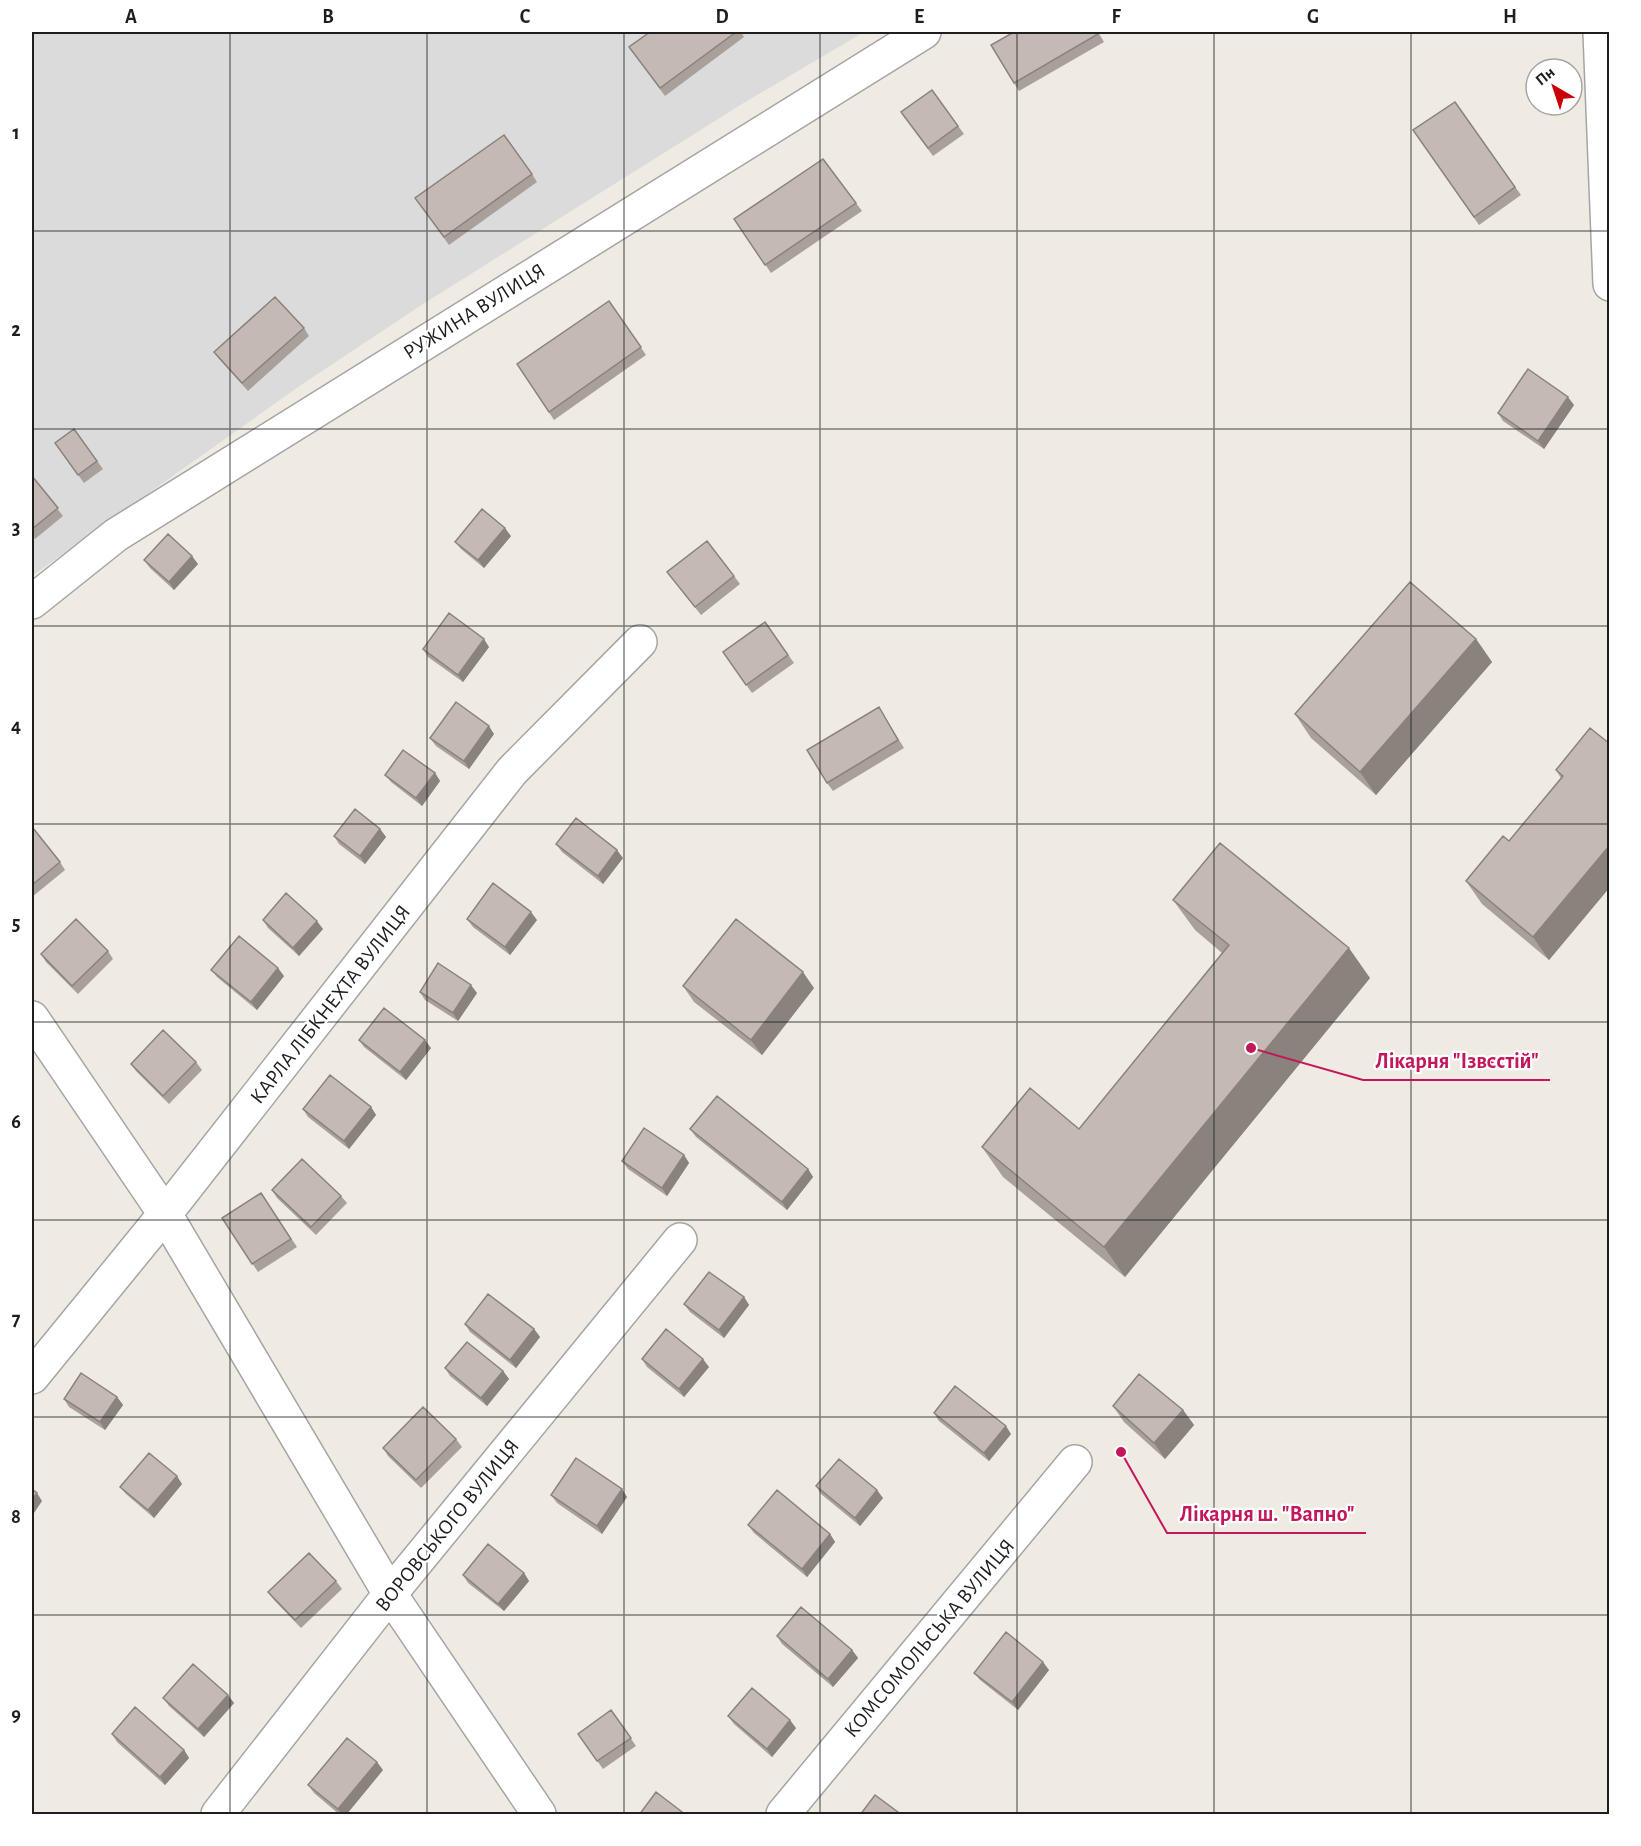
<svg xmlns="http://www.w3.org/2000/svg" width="1641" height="1846" viewBox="0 0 1641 1846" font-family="'Alegreya Sans',sans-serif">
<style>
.residential{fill:#dcdbdb}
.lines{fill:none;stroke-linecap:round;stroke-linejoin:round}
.street-casing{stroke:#a5a5a5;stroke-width:36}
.street{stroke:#fff;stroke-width:33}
.wall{fill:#a9a09a}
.shaded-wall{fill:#89827d}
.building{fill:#c4bab3;stroke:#89827d;stroke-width:1.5}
.grid{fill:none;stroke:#1e1e1e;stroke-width:1.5;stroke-opacity:0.55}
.labels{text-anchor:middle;stroke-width:4.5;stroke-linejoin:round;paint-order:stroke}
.street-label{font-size:21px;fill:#1e1e1e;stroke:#fff}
.leader{fill:none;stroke:#c2185b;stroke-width:2}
.callout-dot{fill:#c2185b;stroke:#fff;stroke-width:2}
.callout-label{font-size:22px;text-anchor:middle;font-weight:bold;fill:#c2185b;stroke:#fff;stroke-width:4.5;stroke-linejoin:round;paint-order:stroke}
.neatline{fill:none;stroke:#1e1e1e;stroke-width:2}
.grid-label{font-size:20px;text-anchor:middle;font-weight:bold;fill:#1e1e1e}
</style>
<rect width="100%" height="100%" fill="#efebe3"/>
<path class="residential" d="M 32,32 L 864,32 L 742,104 L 423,304 L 301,385 L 32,576 Z"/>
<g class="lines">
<defs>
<path id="street" d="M 1600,32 L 1610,284
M 32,602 L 116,535 L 924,32
M 32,1018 L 165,1214 L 390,1594 L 539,1814
M 32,1377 L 165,1214 L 512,771 L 640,642
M 218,1814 L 390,1594 L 680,1240
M 783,1814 L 1075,1462"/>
</defs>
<use href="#street" class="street-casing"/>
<use href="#street" class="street"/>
</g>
<path class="wall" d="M 650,32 L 741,32 L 744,37 L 665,96 L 629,47 Z
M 1014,32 L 1098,32 L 1104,42 L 1019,91 L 1014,83 Z
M 932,90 L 964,134 L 933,156 L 901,113 Z
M 1455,102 L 1521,195 L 1479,225 L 1413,130 Z
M 823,159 L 862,211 L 771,273 L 734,219 Z
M 532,174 L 537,182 L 449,245 L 415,198 Z
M 609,301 L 646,355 L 554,420 L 517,364 Z
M 304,328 L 309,336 L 248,391 L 219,359 L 214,352 Z
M 1574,405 L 1544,449 L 1503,421 L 1498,413 Z
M 74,429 L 103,469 L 84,483 L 55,443 Z
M 32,476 L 63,516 L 35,539 L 32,534 Z
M 511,536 L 484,568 L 461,549 L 455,542 Z
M 144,560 L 198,564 L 174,590 L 150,568 Z
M 667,572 L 734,576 L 740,584 L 701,615 Z
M 765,622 L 794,663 L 752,693 L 723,652 Z
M 1476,639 L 1492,662 L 1376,795 L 1311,738 L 1295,714 Z
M 489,647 L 463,682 L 428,657 L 423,649 Z
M 879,707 L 904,748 L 833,791 L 827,783 Z
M 494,734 L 469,769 L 436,746 L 430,738 Z
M 1610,744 L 1610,887 L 1549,960 L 1482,904 L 1466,881 L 1509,841 L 1561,778 L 1556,770 Z
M 435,773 L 440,781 L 422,806 L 391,782 L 385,775 Z
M 32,829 L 60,862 L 65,870 L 32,897 Z
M 380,829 L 386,837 L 365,864 L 339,844 L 334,836 Z
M 556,844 L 623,858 L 603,884 L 562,852 Z
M 1173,900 L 1370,978 L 1125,1277 L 1003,1177 L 982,1147 L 1079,1129 L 1222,953 L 1195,930 Z
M 467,919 L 537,920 L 510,955 L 473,927 Z
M 263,920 L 323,929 L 299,956 L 268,928 Z
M 108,951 L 113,959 L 78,994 L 46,962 L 41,954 Z
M 211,970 L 284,976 L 257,1010 L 217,977 Z
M 683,986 L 814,988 L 762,1055 L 694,1002 Z
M 420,992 L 477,993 L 458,1021 L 425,1000 Z
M 359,1040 L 431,1048 L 406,1080 L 364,1047 Z
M 196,1062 L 202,1070 L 169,1104 L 136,1071 L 131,1064 Z
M 371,1107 L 376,1115 L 349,1149 L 308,1117 L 303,1109 Z
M 690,1129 L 808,1169 L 813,1177 L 787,1210 L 696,1137 Z
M 684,1155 L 689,1163 L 667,1196 L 628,1169 L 622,1161 Z
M 272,1190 L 341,1196 L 347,1203 L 316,1235 L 277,1198 Z
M 261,1193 L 297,1247 L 258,1272 L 222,1218 Z
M 744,1297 L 749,1305 L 724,1338 L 690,1312 L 684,1304 Z
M 465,1324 L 534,1329 L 540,1337 L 516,1368 L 470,1332 Z
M 642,1359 L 709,1367 L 684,1397 L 647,1367 Z
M 445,1368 L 503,1371 L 509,1379 L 487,1406 L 450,1376 Z
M 117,1397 L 123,1405 L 105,1430 L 69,1407 L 64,1399 Z
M 1113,1406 L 1183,1410 L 1194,1425 L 1165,1459 L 1124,1422 Z
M 934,1413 L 1011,1434 L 989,1461 L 939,1421 Z
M 456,1439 L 462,1447 L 421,1488 L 388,1456 L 383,1448 Z
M 182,1484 L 154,1518 L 126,1494 L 120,1487 Z
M 816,1486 L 883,1498 L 860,1526 L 821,1494 Z
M 551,1495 L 627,1497 L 602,1534 L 557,1503 Z
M 748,1525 L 830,1534 L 835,1542 L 807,1577 L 754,1533 Z
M 524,1573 L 529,1581 L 504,1611 L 468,1583 L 463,1575 Z
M 336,1581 L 342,1589 L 301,1628 L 274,1600 L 268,1592 Z
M 777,1636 L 852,1650 L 858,1658 L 833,1687 L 782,1644 Z
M 1049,1670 L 1018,1710 L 980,1680 L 974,1673 Z
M 163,1698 L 234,1703 L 204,1737 L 169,1706 Z
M 611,1710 L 636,1746 L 603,1769 L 578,1734 Z
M 728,1716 L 796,1728 L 772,1757 L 734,1724 Z
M 112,1734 L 184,1750 L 189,1758 L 165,1785 L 117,1742 Z
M 383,1770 L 346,1815 L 340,1815 L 314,1793 L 308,1785 Z"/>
<path class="shaded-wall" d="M 1568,397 L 1574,405 L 1544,449 L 1538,441 Z
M 505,528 L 511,536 L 484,568 L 478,560 Z
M 192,556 L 198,564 L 174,590 L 169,582 Z
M 484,639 L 489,647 L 463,682 L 458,675 Z
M 1476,639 L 1492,662 L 1376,795 L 1360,772 Z
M 489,726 L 494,734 L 469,769 L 464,761 Z
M 435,773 L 440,781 L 422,806 L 416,798 Z
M 380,829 L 386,837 L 365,864 L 360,856 Z
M 1610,845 L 1610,887 L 1549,960 L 1533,937 Z
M 617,850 L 623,858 L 603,884 L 598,876 Z
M 531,912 L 537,920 L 510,955 L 505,947 Z
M 317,921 L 323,929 L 299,956 L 293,948 Z
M 1349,948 L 1370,978 L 1125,1277 L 1104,1247 Z
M 278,968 L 284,976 L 257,1010 L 251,1002 Z
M 803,972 L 814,988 L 762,1055 L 751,1040 Z
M 471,985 L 477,993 L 458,1021 L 453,1013 Z
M 425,1040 L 431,1048 L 406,1080 L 400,1072 Z
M 371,1107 L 376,1115 L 349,1149 L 344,1141 Z
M 684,1155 L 689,1163 L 667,1196 L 662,1188 Z
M 808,1169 L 813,1177 L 787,1210 L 782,1202 Z
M 744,1297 L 749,1305 L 724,1338 L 719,1330 Z
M 534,1329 L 540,1337 L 516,1368 L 510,1360 Z
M 703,1359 L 709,1367 L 684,1397 L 679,1389 Z
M 503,1371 L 509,1379 L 487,1406 L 481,1398 Z
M 117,1397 L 123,1405 L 105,1430 L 100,1422 Z
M 1183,1410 L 1194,1425 L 1165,1459 L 1154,1443 Z
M 1006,1426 L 1011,1434 L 989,1461 L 984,1453 Z
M 177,1476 L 182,1484 L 154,1518 L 148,1510 Z
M 622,1489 L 627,1497 L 602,1534 L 597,1526 Z
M 877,1490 L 883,1498 L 860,1526 L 855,1518 Z
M 37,1493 L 42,1501 L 32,1516 L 32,1500 Z
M 830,1534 L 835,1542 L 807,1577 L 802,1569 Z
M 524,1573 L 529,1581 L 504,1611 L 498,1604 Z
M 852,1650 L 858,1658 L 833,1687 L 828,1679 Z
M 1043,1662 L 1049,1670 L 1018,1710 L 1012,1702 Z
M 228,1695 L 234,1703 L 204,1737 L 198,1729 Z
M 790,1720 L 796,1728 L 772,1757 L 767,1749 Z
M 184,1750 L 189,1758 L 165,1785 L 160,1777 Z
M 377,1762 L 383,1770 L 346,1815 L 342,1815 L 338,1809 Z"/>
<path class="building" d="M 650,32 L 736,32 L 660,88 L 629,47 Z
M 1014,32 L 1097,32 L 1098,34 L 1014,83 L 991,45 Z
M 932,90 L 958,126 L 928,148 L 901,112 Z
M 1455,102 L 1515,187 L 1474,217 L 1413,130 Z
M 504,135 L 532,174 L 444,237 L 415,198 Z
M 823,159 L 856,203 L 765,265 L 734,219 Z
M 275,297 L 304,328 L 242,383 L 214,352 Z
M 609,301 L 641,347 L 549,412 L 517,364 Z
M 1528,369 L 1568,397 L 1538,441 L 1498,413 Z
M 74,429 L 97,461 L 78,475 L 55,443 Z
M 32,476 L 58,508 L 32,529 Z
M 482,509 L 505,528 L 478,560 L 455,542 Z
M 168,534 L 192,556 L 169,582 L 144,560 Z
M 707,541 L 734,576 L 695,607 L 667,572 Z
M 1410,582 L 1476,639 L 1360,772 L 1295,714 Z
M 449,613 L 484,639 L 458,675 L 423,649 Z
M 765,622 L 788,655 L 746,685 L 723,652 Z
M 456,702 L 489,726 L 464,761 L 430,738 Z
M 879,707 L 898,740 L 827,783 L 807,750 Z
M 1590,728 L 1610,744 L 1610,845 L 1533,937 L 1466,881 L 1503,836 L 1509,841 L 1563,776 L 1556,770 Z
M 403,750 L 435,773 L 416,798 L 385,775 Z
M 355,809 L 380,829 L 360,856 L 334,836 Z
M 576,818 L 617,850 L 598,876 L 556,844 Z
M 33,828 L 60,862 L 32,885 L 32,829 Z
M 1220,843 L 1349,948 L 1104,1247 L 982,1147 L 1030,1088 L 1079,1129 L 1229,945 L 1173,900 Z
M 493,883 L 531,912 L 505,947 L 467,919 Z
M 286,893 L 317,921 L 293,948 L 263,920 Z
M 76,919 L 108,951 L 72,986 L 41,954 Z
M 736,919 L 803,972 L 751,1040 L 683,986 Z
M 239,936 L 278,968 L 251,1002 L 211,970 Z
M 438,963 L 471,985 L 453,1013 L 420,992 Z
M 384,1008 L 425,1040 L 400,1072 L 359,1040 Z
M 163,1030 L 196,1062 L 163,1096 L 131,1064 Z
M 330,1075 L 371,1107 L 344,1141 L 303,1109 Z
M 717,1096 L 808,1169 L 782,1202 L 690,1129 Z
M 644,1128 L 684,1155 L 662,1188 L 622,1161 Z
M 302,1159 L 341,1196 L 311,1227 L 272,1190 Z
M 261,1193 L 291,1239 L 252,1264 L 222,1218 Z
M 709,1272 L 744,1297 L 719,1330 L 684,1304 Z
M 488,1294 L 534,1329 L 510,1360 L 465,1324 Z
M 666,1329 L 703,1359 L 679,1389 L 642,1359 Z
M 467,1342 L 503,1371 L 481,1398 L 445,1368 Z
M 81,1373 L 117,1397 L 100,1422 L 64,1399 Z
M 1139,1374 L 1183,1410 L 1154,1443 L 1113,1406 Z
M 955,1386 L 1006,1426 L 984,1453 L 934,1413 Z
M 423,1407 L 456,1439 L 416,1480 L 383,1448 Z
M 149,1453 L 177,1476 L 148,1510 L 120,1487 Z
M 576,1458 L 622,1489 L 597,1526 L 551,1495 Z
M 839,1459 L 877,1490 L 855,1518 L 816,1486 Z
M 32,1489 L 37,1493 L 32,1500 Z
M 777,1490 L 830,1534 L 802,1569 L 748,1525 Z
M 488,1544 L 524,1573 L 498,1604 L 463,1575 Z
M 309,1553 L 336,1581 L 295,1620 L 268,1592 Z
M 801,1607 L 852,1650 L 828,1679 L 777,1636 Z
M 1006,1632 L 1043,1662 L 1012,1702 L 974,1673 Z
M 193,1664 L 228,1695 L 198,1729 L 163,1698 Z
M 752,1688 L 790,1720 L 767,1749 L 728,1716 Z
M 135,1707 L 184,1750 L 160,1777 L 112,1734 Z
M 611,1710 L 631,1738 L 597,1761 L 578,1734 Z
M 347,1738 L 377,1762 L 338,1809 L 308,1785 Z
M 656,1792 L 686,1815 L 639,1815 Z
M 875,1795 L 902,1815 L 860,1815 Z"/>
<path class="grid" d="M 230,32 L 230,1814M 427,32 L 427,1814M 624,32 L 624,1814M 820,32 L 820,1814M 1017,32 L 1017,1814M 1214,32 L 1214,1814M 1411,32 L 1411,1814M 32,231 L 1610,231M 32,429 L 1610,429M 32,626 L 1610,626M 32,824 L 1610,824M 32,1022 L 1610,1022M 32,1220 L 1610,1220M 32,1417 L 1610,1417M 32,1615 L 1610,1615"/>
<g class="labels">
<g class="street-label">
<text transform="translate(474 311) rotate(-32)" y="7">РУЖИНА ВУЛИЦЯ</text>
<text transform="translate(330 1004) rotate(-52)" y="7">КАРЛА ЛІБКНЕХТА ВУЛИЦЯ</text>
<text transform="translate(447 1525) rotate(-51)" y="7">ВОРОВСЬКОГО ВУЛИЦЯ</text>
<text transform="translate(929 1638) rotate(-50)" y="7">КОМСОМОЛЬСЬКА ВУЛИЦЯ</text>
</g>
</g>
<path class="leader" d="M1251 1048L1363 1080H1550M1121 1452L1167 1533H1366"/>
<g class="callout-dot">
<circle cx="1251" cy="1048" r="6"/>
<circle cx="1121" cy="1452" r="6"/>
</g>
<g class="callout-label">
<text x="1457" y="1068">Лікарня "Ізвєстій"</text>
<text x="1267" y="1521">Лікарня ш. "Вапно"</text>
</g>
<rect width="1641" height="1846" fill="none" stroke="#ffffff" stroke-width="66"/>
<g transform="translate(1554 87) rotate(321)"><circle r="28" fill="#ffffff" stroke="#a5a5a5" stroke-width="1.5"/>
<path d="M0-4.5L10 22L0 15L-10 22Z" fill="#cb0007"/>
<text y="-9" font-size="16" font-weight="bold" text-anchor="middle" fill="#1e1e1e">Пн</text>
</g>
<rect x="33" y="33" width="1575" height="1780" class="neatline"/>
<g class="grid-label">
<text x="131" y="23">A</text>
<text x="328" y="23">B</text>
<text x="525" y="23">C</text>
<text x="722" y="23">D</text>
<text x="919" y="23">E</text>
<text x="1116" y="23">F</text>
<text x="1313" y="23">G</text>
<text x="1510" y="23">H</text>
<text x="16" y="139">1</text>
<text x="16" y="336">2</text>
<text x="16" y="534">3</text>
<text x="16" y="732">4</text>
<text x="16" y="930">5</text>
<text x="16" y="1128">6</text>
<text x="16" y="1325">7</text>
<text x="16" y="1523">8</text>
<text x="16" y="1721">9</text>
</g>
</svg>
